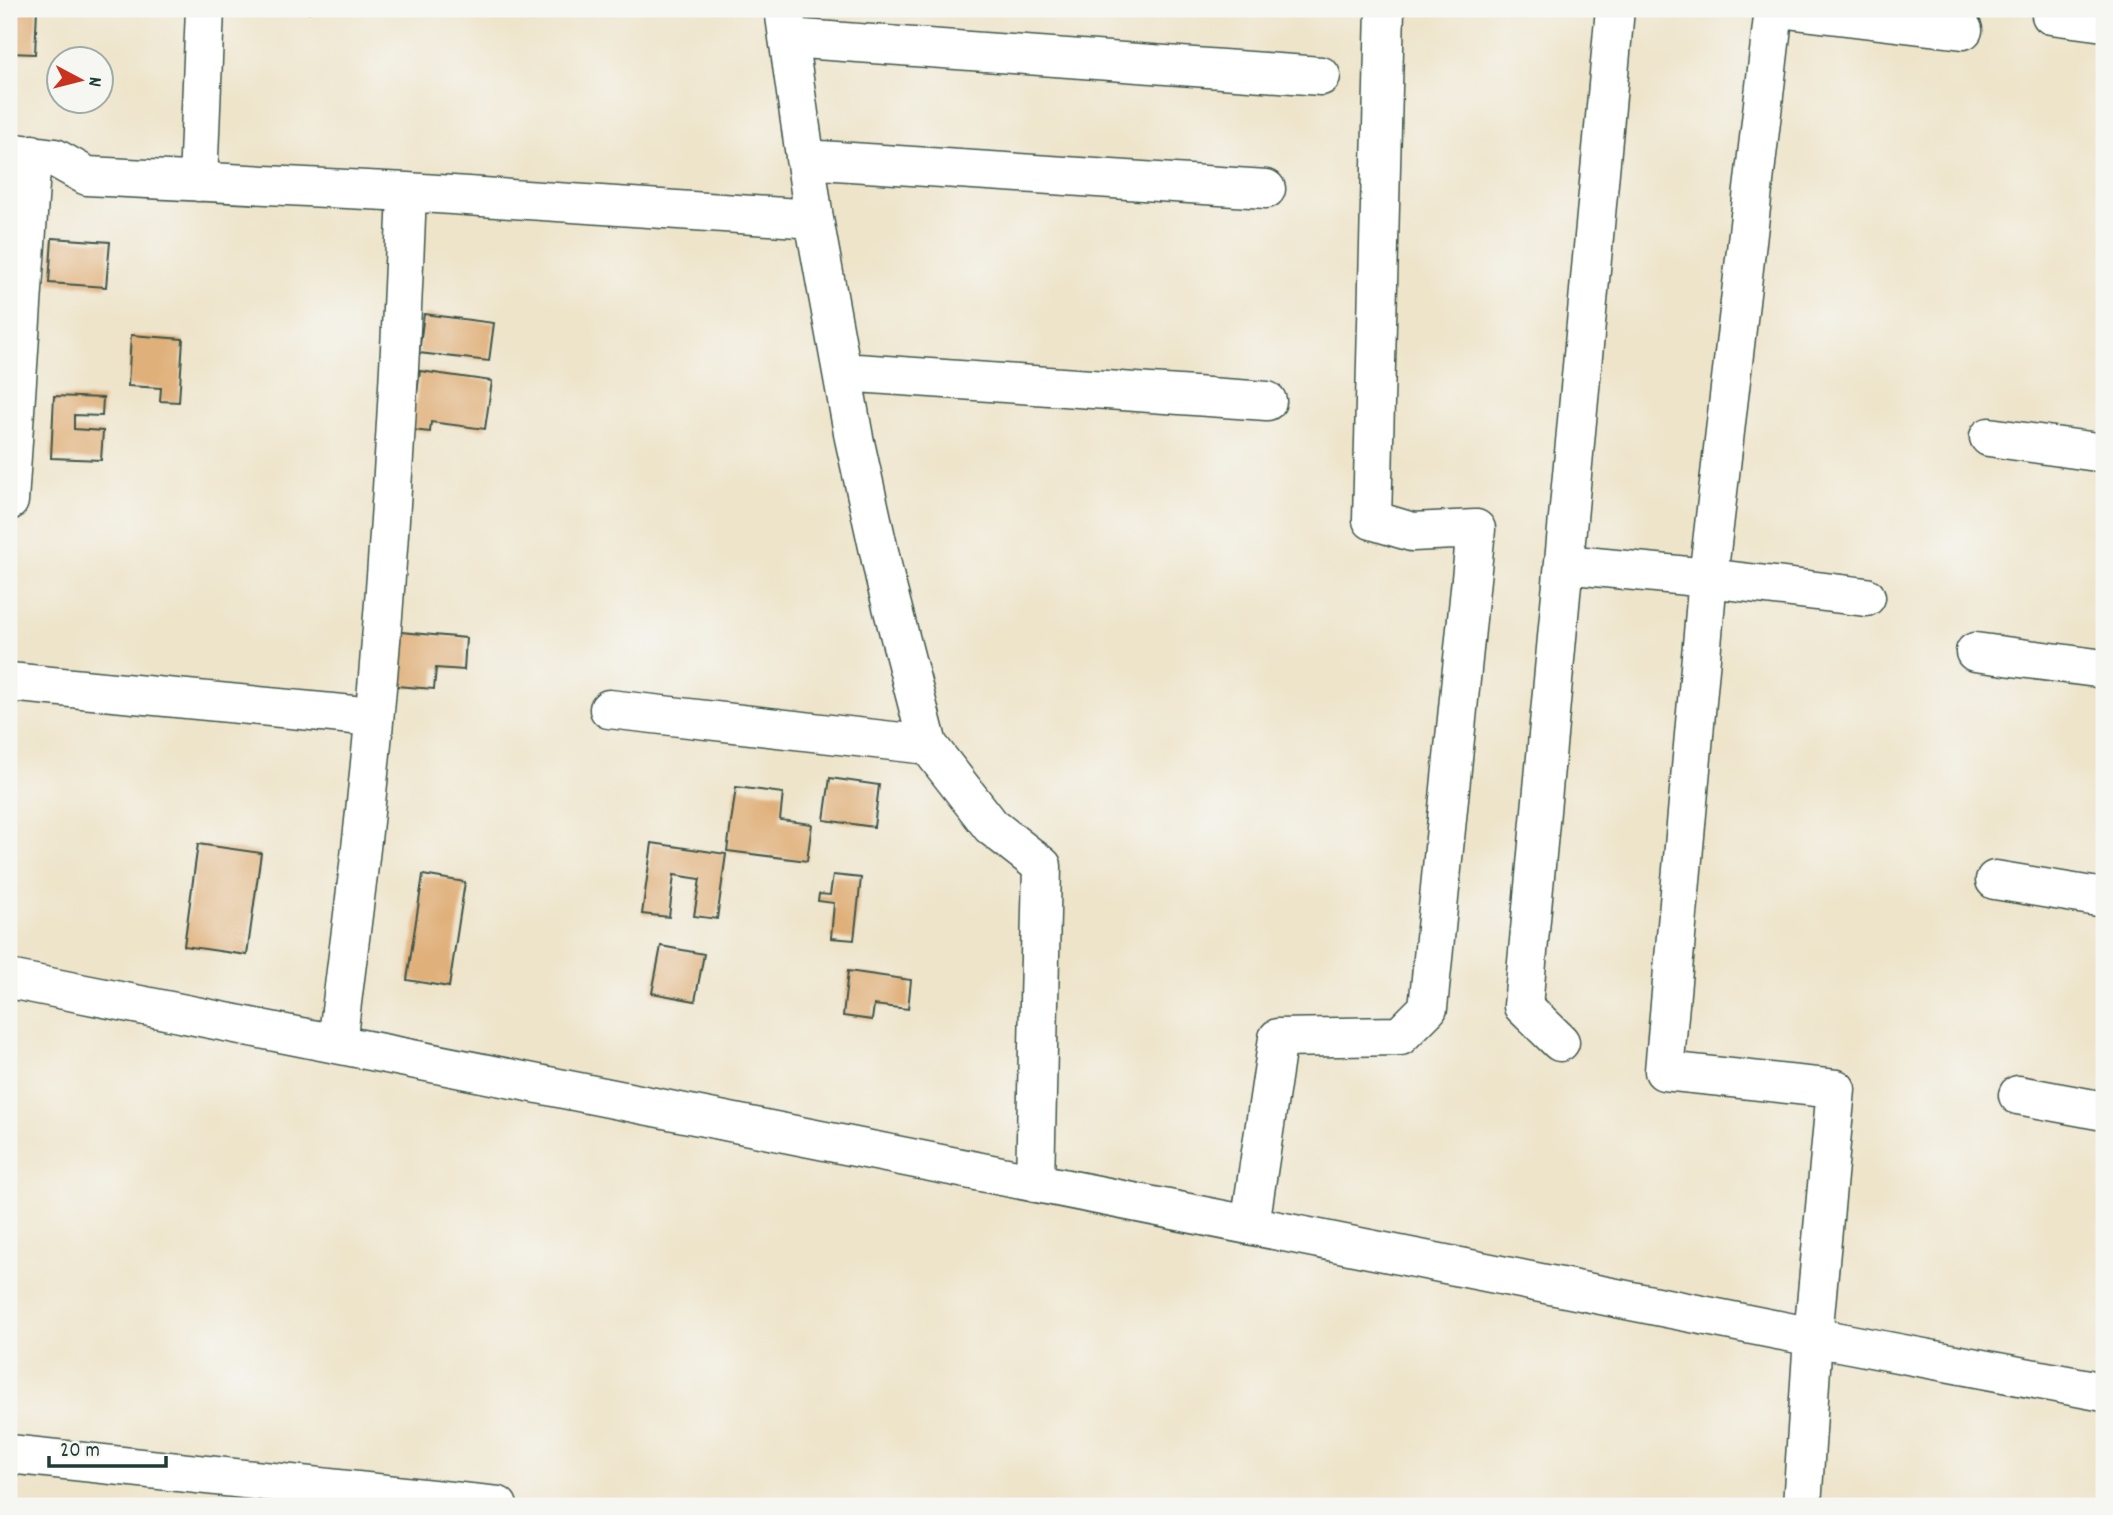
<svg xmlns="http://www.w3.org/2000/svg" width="2113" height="1515" viewBox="0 0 2113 1515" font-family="Dekko,sans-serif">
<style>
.building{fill:#e0b07a}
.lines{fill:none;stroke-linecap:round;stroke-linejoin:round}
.minor-casing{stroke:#3e564a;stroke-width:41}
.minor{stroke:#fff;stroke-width:38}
</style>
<rect width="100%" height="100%" fill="#f6f6f2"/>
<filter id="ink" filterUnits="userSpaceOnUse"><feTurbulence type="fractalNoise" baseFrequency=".0143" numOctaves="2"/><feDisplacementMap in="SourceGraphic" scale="14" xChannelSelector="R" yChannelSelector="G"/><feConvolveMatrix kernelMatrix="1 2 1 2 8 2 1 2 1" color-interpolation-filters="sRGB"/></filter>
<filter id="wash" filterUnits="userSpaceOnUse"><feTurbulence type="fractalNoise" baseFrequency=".00686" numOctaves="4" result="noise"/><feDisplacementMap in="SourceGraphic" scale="28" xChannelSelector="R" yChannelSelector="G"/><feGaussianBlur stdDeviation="1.57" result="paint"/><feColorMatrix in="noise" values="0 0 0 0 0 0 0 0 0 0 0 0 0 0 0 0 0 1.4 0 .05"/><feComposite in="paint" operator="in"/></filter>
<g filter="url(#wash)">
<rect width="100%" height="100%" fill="#eee4ca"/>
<g id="blocks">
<path class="building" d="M 9,9 L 37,9 L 35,54 L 9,53 Z
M 263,9 L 309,9 L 309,12 L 263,12 Z
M 52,238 L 110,242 L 106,287 L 49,283 Z
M 424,314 L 494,323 L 489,361 L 419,353 Z
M 131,335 L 183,339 L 179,402 L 160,401 L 161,388 L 128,386 Z
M 420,371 L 492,381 L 485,429 L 431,422 L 430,432 L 412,430 Z
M 54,396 L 103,398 L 102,416 L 74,415 L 74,429 L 103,431 L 101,460 L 51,458 Z
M 390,631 L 466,638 L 464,670 L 436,668 L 434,689 L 396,686 L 399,657 L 388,656 Z
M 830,778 L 879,785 L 874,827 L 824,820 Z
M 736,787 L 783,793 L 780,820 L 812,824 L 807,861 L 727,851 Z
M 652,843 L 726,854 L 717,919 L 694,916 L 700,879 L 674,875 L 669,917 L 642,914 Z
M 198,844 L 261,853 L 247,955 L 184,946 Z
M 423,875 L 465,882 L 449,987 L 407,980 Z
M 833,875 L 861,878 L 854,940 L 831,938 L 834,903 L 818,901 L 819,894 L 830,895 Z
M 661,946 L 704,954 L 695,1001 L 652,993 Z
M 848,971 L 911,980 L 908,1009 L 874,1005 L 872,1020 L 843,1016 Z"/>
</g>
</g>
<g filter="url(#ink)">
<use href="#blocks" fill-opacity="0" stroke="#3e564a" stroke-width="2"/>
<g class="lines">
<defs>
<path id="minor" d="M 784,9 L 814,219 L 854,438 L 886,583 L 928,745 L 991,826 L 1042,866 L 1035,1183
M 1774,9 L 1708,578 L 1664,1071 L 1836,1089 L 1813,1337 L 1802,1506
M 1787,9 L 1963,30
M 2051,15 L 2104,22
M 788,38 L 1321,76
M 9,152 L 55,158 L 87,176 L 407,192 L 814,219
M 805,159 L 1266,189
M 198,182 L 205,9
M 842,372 L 1267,401
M 1989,437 L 2104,453
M 9,501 L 32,154
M 1564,564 L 1708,578 L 1866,597
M 1975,652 L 2104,669
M 9,682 L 374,717
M 609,709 L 928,745
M 1995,880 L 2104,898
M 9,979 L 1813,1337 L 2104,1392
M 1560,1042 L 1523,1006 L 1615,9
M 337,1044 C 346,967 357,889 365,812 C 387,606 399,399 407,192
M 2018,1095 L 2104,1111
M 1250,1225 L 1278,1038 L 1400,1036 L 1428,1008 L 1476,529 L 1412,532 L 1372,520 L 1385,9
M 9,1454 L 498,1506"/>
</defs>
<use href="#minor" class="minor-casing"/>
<use href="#minor" class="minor"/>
</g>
</g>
<rect width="2113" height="1515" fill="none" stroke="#f6f6f2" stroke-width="35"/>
<g transform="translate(80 80) rotate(97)"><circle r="33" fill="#f6f6f2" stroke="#a0aca6" stroke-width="2"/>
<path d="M0-5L12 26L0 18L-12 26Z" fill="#c8321e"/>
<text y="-10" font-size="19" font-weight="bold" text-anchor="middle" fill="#1f3d34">N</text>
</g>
<path d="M49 1456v10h117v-10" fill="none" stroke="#1f3d34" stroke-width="3.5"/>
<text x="60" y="1456" font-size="21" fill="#1f3d34" stroke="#f6f6f2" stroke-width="5" paint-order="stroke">20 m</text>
</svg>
